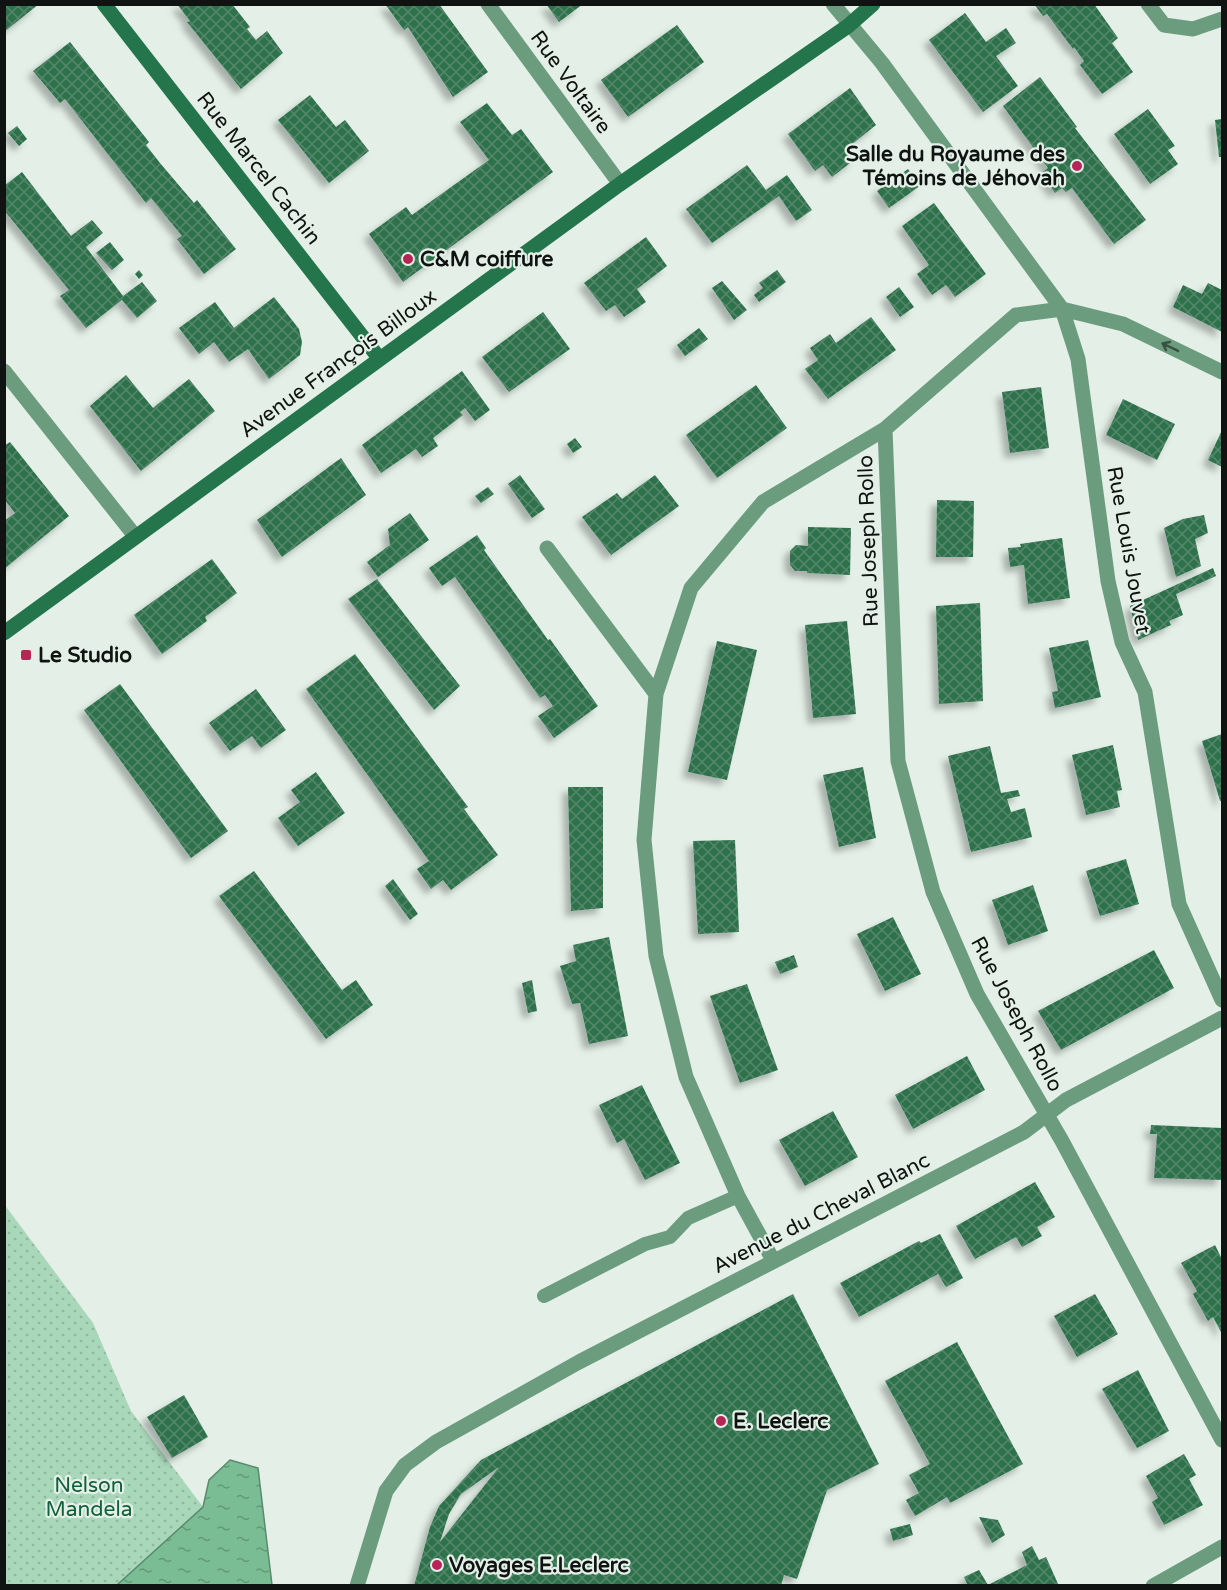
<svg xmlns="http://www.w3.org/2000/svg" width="1227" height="1590" viewBox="0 0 1227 1590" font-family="'Varela Round',sans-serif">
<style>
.park{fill:url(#park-dots)}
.water{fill:url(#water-ripples);stroke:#5a8a6d;stroke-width:1.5}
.building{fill:url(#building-cross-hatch);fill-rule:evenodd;filter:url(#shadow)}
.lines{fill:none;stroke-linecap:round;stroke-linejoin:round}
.lane{stroke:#6c9c7e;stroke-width:14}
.street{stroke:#6c9c7e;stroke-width:15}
.secondary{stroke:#24754b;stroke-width:15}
.oneway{stroke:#395142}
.poi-dot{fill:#b52657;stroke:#e3efe7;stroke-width:2}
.labels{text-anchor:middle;stroke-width:4.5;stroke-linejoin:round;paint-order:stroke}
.street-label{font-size:21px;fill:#0f1311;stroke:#e3efe7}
.poi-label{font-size:21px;font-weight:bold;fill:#0f1311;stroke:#e3efe7;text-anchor:start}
.park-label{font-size:21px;fill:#12613b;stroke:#e3efe7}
</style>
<defs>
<pattern id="park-dots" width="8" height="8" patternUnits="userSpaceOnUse" patternTransform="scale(1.5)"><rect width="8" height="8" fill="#a9d7ba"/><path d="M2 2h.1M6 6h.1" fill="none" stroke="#90b89f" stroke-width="1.8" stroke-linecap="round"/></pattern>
<pattern id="water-ripples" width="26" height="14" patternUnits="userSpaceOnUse" patternTransform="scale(1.5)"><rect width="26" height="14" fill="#7abd94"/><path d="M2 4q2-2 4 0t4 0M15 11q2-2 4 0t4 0" fill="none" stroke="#629877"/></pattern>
<pattern id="building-cross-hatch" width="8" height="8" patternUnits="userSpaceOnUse" patternTransform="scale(1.5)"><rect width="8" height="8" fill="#2e724c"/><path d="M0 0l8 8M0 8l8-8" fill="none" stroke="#57876c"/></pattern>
<filter id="shadow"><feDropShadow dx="-5.5" dy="5.5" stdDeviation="3" flood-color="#0004"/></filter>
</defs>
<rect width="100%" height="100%" fill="#e3efe7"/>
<path class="park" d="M 4,1204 L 93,1323 L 131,1411 L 203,1507 L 117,1585 L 5,1585 Z"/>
<path class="water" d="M 230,1460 L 258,1468 L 272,1585 L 117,1585 L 203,1507 L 209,1480 Z"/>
<path class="building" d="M 4,4 L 39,4 L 4,32 Z
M 177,4 L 232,4 L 250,27 L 247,29 L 256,40 L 267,31 L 283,53 L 241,89 L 187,22 L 190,21 Z
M 385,4 L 439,4 L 488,72 L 453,97 L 408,27 L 404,30 Z
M 546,4 L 583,4 L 559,22 Z
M 1034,4 L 1094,4 L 1118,38 L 1112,43 L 1133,72 L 1102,94 L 1080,65 L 1084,61 L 1074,47 L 1073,49 L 1047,14 L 1043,16 Z
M 965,13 L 986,42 L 1006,28 L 1016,43 L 996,56 L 1018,86 L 983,112 L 929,40 Z
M 677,25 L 704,62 L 628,117 L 601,80 Z
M 70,42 L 149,142 L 146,145 L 160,163 L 194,203 L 197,200 L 236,249 L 204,274 L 177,239 L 182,236 L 151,198 L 146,203 L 65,99 L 60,103 L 33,71 Z
M 1040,77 L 1077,127 L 1075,128 L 1146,220 L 1114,244 L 1072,188 L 1066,192 L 1062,188 L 1055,193 L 1041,173 L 1048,168 L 1003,106 Z
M 850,88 L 876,125 L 846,149 L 854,160 L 832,177 L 823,165 L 815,171 L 788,134 Z
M 310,95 L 336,127 L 345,120 L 369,151 L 329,183 L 278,120 Z
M 487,103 L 512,135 L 521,129 L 553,172 L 403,282 L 369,234 L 406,207 L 412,215 L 489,160 L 460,122 Z
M 1148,109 L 1175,146 L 1168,150 L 1178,164 L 1150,184 L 1114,134 Z
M 1222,119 L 1222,157 L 1219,157 L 1215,120 Z
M 17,126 L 27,139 L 19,146 L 8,133 Z
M 747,165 L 766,190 L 787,175 L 812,210 L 796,221 L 779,196 L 712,243 L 686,209 Z
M 908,169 L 920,186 L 889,208 L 877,191 Z
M 22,172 L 71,236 L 92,220 L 103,233 L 86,247 L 123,296 L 142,282 L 157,301 L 137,318 L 122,300 L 86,328 L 60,296 L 69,290 L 4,210 L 4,186 Z
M 934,203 L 986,274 L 955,297 L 946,285 L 932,295 L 917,274 L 929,265 L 902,226 Z
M 646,237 L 667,266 L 637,289 L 646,302 L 624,317 L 615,305 L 606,311 L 584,283 Z
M 110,242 L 124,260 L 112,270 L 96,253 Z
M 139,270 L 143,275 L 139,279 L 135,274 Z
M 777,270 L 786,282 L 759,302 L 754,295 L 763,288 L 759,283 Z
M 722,281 L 747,310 L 734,320 L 712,288 Z
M 1208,283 L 1222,290 L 1222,332 L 1173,307 L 1183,285 L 1202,294 Z
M 899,287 L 914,307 L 900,317 L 886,297 Z
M 274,297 L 299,329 L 302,342 L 300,355 L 269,379 L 248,349 L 229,362 L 214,342 L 199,354 L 179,328 L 215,302 L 234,328 Z
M 543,312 L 570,349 L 509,392 L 482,357 Z
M 871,317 L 896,350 L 828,399 L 805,369 L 818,360 L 810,348 L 830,334 L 836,343 Z
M 699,328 L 708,339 L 685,356 L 677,345 Z
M 462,371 L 490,410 L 475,421 L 465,408 L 460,412 L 463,415 L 433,438 L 438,446 L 422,457 L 416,449 L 381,473 L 362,445 Z
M 126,375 L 153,408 L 189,379 L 215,411 L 141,471 L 90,406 Z
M 756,385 L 787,428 L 717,478 L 686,435 Z
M 1041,387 L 1049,448 L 1010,453 L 1002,392 Z
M 1123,399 L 1175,424 L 1157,460 L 1106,435 Z
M 1222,430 L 1222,467 L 1208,460 Z
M 575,438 L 582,447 L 573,453 L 567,444 Z
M 10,442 L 69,516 L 4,569 L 4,521 L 15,513 L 4,499 L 4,446 Z
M 341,458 L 366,495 L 282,557 L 257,520 Z
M 520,475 L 545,509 L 532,518 L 508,484 Z
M 655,475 L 679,506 L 611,555 L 582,517 L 617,493 L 622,499 Z
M 488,487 L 494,494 L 481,503 L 475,496 Z
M 937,500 L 974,501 L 973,557 L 936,557 Z
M 410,513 L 429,540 L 378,577 L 367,562 L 390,545 L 388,529 Z
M 1204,515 L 1208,533 L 1195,539 L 1201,566 L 1176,577 L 1164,528 L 1183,519 Z
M 808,527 L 851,528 L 850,575 L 807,573 L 807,571 L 795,571 L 790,565 L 790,551 L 796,545 L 808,546 Z
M 477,535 L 486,548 L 484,550 L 548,640 L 550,639 L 598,706 L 554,738 L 538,716 L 553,706 L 545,695 L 540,698 L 455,577 L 442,586 L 429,568 Z
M 1062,538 L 1070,598 L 1028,604 L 1024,565 L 1010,567 L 1008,548 L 1021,547 L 1020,544 Z
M 212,559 L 237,593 L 205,617 L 207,621 L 162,654 L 134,615 Z
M 1213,568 L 1216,576 L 1176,594 L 1183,615 L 1169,621 L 1171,625 L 1138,640 L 1130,606 Z
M 377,579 L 460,686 L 434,710 L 348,599 Z
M 980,603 L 983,701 L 939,704 L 936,606 Z
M 847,621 L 856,714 L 813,718 L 805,625 Z
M 1088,640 L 1101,697 L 1055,708 L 1052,692 L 1058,691 L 1049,648 Z
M 717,641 L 757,650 L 727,780 L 688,772 Z
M 355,654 L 468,807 L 464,809 L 498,855 L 451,890 L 443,880 L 431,889 L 417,869 L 429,861 L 306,689 Z
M 120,684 L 228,831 L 191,858 L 84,710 Z
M 256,689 L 286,730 L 261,748 L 252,736 L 230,751 L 209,723 Z
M 1222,734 L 1222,801 L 1220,801 L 1202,741 Z
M 1113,745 L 1122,790 L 1117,791 L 1120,807 L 1086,815 L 1072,755 Z
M 990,746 L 1001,793 L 1018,790 L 1020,796 L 1007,799 L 1011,812 L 1025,808 L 1032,837 L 971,852 L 948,756 Z
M 863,767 L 876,838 L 839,847 L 823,775 Z
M 316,772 L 345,813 L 298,846 L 278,818 L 300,802 L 291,790 Z
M 568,787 L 603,787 L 603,908 L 571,911 Z
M 735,840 L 739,932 L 698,934 L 693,841 Z
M 1126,859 L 1139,904 L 1100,916 L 1086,871 Z
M 254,871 L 342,990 L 356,980 L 373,1005 L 326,1039 L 219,896 Z
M 393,879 L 418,914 L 410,920 L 385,886 Z
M 1033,885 L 1048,931 L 1008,945 L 992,900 Z
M 893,917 L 921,974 L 885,991 L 857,934 Z
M 609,937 L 628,1036 L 589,1044 L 580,1003 L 572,1004 L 560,966 L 576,961 L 573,945 Z
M 1154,950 L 1174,988 L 1061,1050 L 1038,1011 Z
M 794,955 L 798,967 L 780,974 L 775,962 Z
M 532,980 L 537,1011 L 528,1013 L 522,983 Z
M 747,984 L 778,1070 L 740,1083 L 710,996 Z
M 967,1056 L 985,1090 L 913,1129 L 895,1095 Z
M 642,1085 L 680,1163 L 645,1180 L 624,1139 L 617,1143 L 599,1105 Z
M 833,1111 L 858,1157 L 805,1186 L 779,1140 Z
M 1151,1125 L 1222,1128 L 1222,1180 L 1154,1178 L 1157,1134 L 1150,1134 Z
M 1035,1182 L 1055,1217 L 1037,1227 L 1042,1236 L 1022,1247 L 1016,1237 L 975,1259 L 956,1226 Z
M 940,1234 L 963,1278 L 946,1287 L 938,1274 L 859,1317 L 840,1283 L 919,1241 L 921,1243 Z
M 1215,1245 L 1222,1259 L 1222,1334 L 1213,1317 L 1208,1321 L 1193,1294 L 1197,1291 L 1181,1263 Z
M 793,1294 L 879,1464 L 827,1490 L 797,1579 L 784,1575 L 781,1586 L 414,1586 L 430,1527 L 439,1506 L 481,1460 ZM 499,1467 L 440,1542 L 449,1514 L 461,1494 Z
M 1095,1294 L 1118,1334 L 1077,1357 L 1054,1316 Z
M 957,1342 L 1023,1464 L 950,1503 L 947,1497 L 915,1516 L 906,1500 L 919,1493 L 909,1475 L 930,1464 L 885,1381 Z
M 1138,1370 L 1169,1431 L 1137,1448 L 1102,1389 Z
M 184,1395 L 208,1437 L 172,1458 L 147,1417 Z
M 1184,1454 L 1196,1475 L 1189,1479 L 1203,1505 L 1164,1525 L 1152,1502 L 1158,1498 L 1146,1476 Z
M 979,1517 L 998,1520 L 1005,1535 L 992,1543 Z
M 910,1524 L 913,1535 L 893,1541 L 890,1529 Z
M 1032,1546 L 1039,1560 L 1046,1557 L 1059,1586 L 968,1586 L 964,1577 L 979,1570 L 988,1585 L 1027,1565 L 1022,1552 Z"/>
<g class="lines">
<path class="lane" d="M 544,1296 L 645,1244 L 670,1237 L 688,1218 L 738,1196"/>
<path class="street" d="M 488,4 L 620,184
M 833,4 L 882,63 L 1062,309 L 1123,324 L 1222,372
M 1148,4 L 1164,25 L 1193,29 L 1222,19
M 1062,309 L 1078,359 L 1108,581 L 1122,642 L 1145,692 L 1179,904 L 1222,1000
M 4,371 L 135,536
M 885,429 L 898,761 L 933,892 L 977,994 L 1062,1141 L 1222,1440
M 547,548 L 656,694 L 644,840 L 656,956 L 686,1077 L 738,1196 L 773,1260
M 656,694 L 691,588 L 763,502 L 885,429 L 1016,315 L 1062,309
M 357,1586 L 386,1491 L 405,1465 L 436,1442 L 579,1362 L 1024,1132 L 1066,1100 L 1222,1018
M 1153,1586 L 1222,1547"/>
<path class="secondary" d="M 104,4 L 379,358
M 4,633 L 620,184 L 848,26 L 873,4"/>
</g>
<defs><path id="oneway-shaft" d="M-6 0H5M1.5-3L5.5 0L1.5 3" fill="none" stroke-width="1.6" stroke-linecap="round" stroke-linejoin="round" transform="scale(1.5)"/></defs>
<use class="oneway" href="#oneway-shaft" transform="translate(1170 347) rotate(-154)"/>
<g class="poi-dot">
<circle cx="1077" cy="166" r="6"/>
<circle cx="408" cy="259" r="6"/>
<rect x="20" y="649" width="12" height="12" rx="3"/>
<circle cx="721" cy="1421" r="6"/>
<circle cx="437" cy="1565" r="6"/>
</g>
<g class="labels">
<g class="street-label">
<text transform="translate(571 82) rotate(54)" y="7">Rue Voltaire</text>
<text transform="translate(259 168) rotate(52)" y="7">Rue Marcel Cachin</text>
<text transform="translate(338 363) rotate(-36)" y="7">Avenue François Billoux</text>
<text transform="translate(868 541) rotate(-92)" y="7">Rue Joseph Rollo</text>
<text transform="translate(1129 550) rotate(80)" y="7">Rue Louis Jouvet</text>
<text transform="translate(1017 1014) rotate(62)" y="7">Rue Joseph Rollo</text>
<text transform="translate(821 1213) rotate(-27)" y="7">Avenue du Cheval Blanc</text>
</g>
<g class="poi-label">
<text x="1065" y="161" text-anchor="end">Salle du Royaume des<tspan x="1065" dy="24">Témoins de Jéhovah</tspan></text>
<text x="420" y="266">C&amp;M coiffure</text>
<text x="38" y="662">Le Studio</text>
<text x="733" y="1428">E. Leclerc</text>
<text x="449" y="1572">Voyages E.Leclerc</text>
</g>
<g class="park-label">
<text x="89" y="1492">Nelson<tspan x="89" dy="24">Mandela</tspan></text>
</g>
</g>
<rect width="1227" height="1590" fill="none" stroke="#0f1311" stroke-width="12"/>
</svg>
